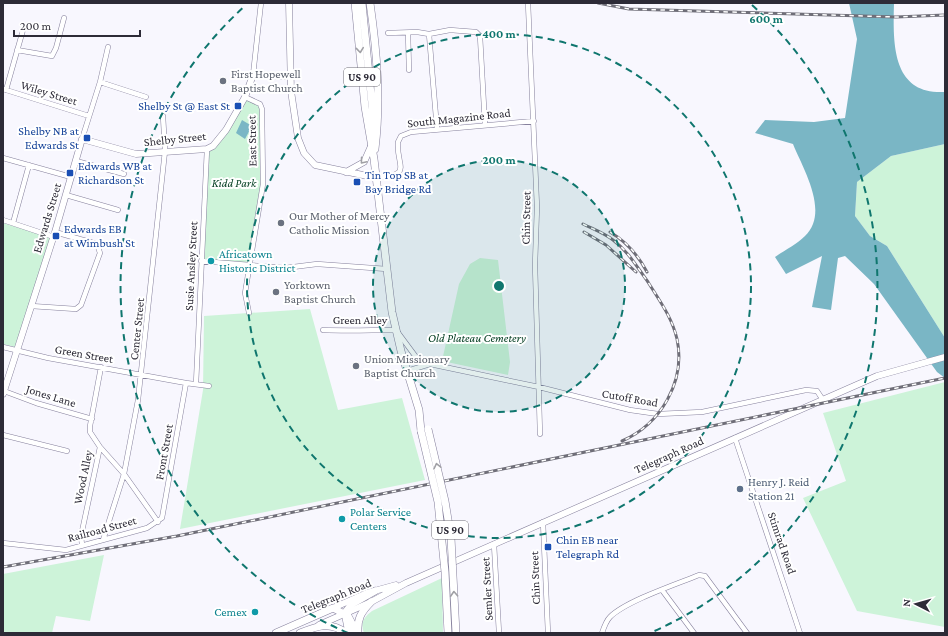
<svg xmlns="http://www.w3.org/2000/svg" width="948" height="636" viewBox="0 0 948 636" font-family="'Crimson Pro',serif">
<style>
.green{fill:#cdf3d9}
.water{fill:#7ab6c5}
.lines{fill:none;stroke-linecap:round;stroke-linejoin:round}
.street-casing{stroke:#86819d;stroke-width:5.5}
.secondary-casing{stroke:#86819d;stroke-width:7}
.primary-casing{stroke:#86819d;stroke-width:8}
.street{stroke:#fff;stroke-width:4.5}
.secondary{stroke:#fff;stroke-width:6}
.primary{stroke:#fff;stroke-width:7}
.rail-casing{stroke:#6f6e78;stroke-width:3}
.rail{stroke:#fff;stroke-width:1.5;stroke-dasharray:4.5;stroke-linecap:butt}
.primary-bridge-casing{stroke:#86819d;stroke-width:8;stroke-linecap:butt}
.primary-bridge{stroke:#fff;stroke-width:7}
.oneway{stroke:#a0a0a5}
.ring{fill:none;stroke:#0f766e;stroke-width:2;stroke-dasharray:7 5}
.worship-dot{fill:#6b7280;stroke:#fff;stroke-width:1.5}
.transit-dot{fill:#1a4fb4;stroke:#fff;stroke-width:1.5}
.culture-dot{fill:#0f9aa8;stroke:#fff;stroke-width:1.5}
.service-dot{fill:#5c6f8a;stroke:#fff;stroke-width:1.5}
.labels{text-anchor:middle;stroke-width:4;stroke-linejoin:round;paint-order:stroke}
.shield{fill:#fff;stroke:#6c6b73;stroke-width:1}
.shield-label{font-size:11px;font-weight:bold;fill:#2d2b37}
.worship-label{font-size:12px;fill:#5b616d;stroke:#fff;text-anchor:start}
.street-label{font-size:12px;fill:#2d2b37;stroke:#fff}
.transit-label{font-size:12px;fill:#164399;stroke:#fff;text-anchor:start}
.park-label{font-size:12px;font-style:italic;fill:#064024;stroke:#fff}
.culture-label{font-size:12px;fill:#0d838f;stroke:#fff;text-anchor:start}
.service-label{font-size:12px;fill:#4e5e75;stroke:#fff;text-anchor:start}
.centre{fill:#0f766e;stroke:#fff;stroke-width:2}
.ring-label{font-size:12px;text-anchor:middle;font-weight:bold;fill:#0f766e;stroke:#fff;stroke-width:4;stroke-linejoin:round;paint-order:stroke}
</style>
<rect width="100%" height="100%" fill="#f8f7fe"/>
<path class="green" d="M 245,97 L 260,104 L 263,184 L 249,265 L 201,261 L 207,149 L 213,146 Z
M 945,144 L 945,338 L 887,246 L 870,236 L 855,216 L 857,182 L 891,156 Z
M 3,223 L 51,237 L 15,347 L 3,344 Z
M 480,258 L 498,260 L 510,362 L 508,375 L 442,361 L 459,284 L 470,264 Z
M 310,309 L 338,410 L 402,398 L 425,480 L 180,529 L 203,390 L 204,316 Z
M 945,382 L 945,627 L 857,611 L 803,498 L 846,481 L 823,413 Z
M 104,555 L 90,621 L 56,616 L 52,633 L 3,633 L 3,574 Z
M 442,578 L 443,633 L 364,633 C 360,623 364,617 372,611 Z"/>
<path class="water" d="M 849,3 L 894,3 C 893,42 891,95 945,92 L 945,144 L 891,156 L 857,182 L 855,216 L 870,236 L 887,246 L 945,338 L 945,378 L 937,372 L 874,284 L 845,256 L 838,258 L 831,310 L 812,307 L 822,256 L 786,274 L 775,257 C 785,250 797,244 805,236 C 830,212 803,169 793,144 L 755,133 L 765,120 L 814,122 L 845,118 L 857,39 Z
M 242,120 L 252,126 L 245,139 L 236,133 Z"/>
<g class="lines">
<defs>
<path id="street" d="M 528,3 L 537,207 L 535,265 L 540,434
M 388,33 L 417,32 L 429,34 L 450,30 L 476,32 L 480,36 L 485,125
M 408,33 L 409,70
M 429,34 L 437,129
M 17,50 L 52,56 L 56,48 L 64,18
M 253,75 L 261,3
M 100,82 L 146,97
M 3,89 L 89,116
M 6,90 L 23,30
M 245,97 L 260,104 L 262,109 L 263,184 L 245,293 L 249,313
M 82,139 L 100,82 L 108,47
M 3,158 L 71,177
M 76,161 L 124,174
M 377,178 C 414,174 396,167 398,142 L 401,136 L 411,132 L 534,121
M 66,195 L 118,210
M 3,220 L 54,237
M 13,223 L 29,165
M 201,261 L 285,268 L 317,264 L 387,269
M 31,306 L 76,309 L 81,305 L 100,253 L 97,244 L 55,232
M 323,330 C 348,331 372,330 396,330 L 416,357 L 430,364 L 539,387 L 630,410 L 658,414 L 702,412 L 806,390 L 817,391 L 823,400
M 3,347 L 48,358 L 186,383 L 209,386
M 407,371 L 430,364
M 196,384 L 207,149
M 4,391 L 36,403 L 92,419
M 3,435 L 67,451
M 735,438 L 800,633
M 100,447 L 124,474 L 158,522
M 543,522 L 548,633
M 103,540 L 124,474 L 138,400 L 165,151 L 163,116
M 3,543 L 66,550 L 147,528 L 162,518 L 186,383
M 494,544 L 499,633
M 82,545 L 81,536 L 100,447 L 90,432 L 90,426 L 101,367
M 662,590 L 694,633
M 602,633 C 604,627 606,621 610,617 C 626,601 677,584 699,575 L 705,576 L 747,633"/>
<path id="secondary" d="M 289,3 L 291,91 L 298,138 L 304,153 L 315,165 L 377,178
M 346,172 L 364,162 L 372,144
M 3,394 L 55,232 L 82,139 L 136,154 L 207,149 L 213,146 L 226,130 L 245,97 L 253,75 L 290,76
M 333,608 L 367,593 L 396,585
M 319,625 L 371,602 L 406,583 L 877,376 L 945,357"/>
<path id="primary" d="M 355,3 L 365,107 L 374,159 L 392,312 L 401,351 L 419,410 L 421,431
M 362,3 L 373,115 L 373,130
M 370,3 C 377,52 381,100 375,149
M 276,633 L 333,608 L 348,616 L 357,633
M 300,633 C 317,626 330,621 346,633
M 349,633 L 345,613 L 352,604 L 375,591
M 358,633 C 357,619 361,612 371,602"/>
</defs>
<use href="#street" class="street-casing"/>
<use href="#secondary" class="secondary-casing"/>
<use href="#primary" class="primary-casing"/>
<use href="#street" class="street"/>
<use href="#secondary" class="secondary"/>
<use href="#primary" class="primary"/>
<defs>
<path id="rail" d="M 598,3 L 629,9 L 896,17 L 945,15
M 583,224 C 593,229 604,233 613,240 C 628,251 637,267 648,282 C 659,300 672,317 677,339 C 686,381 661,424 622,441
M 584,232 L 606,245 L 636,272
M 610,232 C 627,242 638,255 647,272
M 3,567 L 177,536 L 945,378"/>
</defs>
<use href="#rail" class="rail-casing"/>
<use href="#rail" class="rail"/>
<defs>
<path id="primary-bridge" d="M 428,429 L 445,501 L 451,538 L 456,633
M 421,431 L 438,502 L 445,572 L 448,633"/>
</defs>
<use href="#primary-bridge" class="primary-bridge-casing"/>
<use href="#primary-bridge" class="primary-bridge"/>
</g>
<defs><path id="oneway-chevron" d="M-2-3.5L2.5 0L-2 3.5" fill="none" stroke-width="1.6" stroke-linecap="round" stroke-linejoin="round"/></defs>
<g class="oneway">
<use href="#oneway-chevron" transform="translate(360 50) rotate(84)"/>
<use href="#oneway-chevron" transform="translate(363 161) rotate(130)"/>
<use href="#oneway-chevron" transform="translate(437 466) rotate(-103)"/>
<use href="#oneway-chevron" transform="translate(454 594) rotate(-93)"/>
</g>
<circle cx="499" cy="286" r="126" fill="#0f766e" fill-opacity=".12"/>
<g class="ring">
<circle cx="499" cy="286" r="126"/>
<circle cx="499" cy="286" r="252"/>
<path d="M348 633A378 378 0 0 1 246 5M752 5A378 378 0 0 1 650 633"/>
</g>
<g class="worship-dot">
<circle cx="223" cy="81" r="4"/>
<circle cx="281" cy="223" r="4"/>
<circle cx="276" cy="292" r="4"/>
<circle cx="356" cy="366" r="4"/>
</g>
<g class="transit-dot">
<rect x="234" y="102" width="8" height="8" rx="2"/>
<rect x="83" y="134" width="8" height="8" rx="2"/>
<rect x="66" y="169" width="8" height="8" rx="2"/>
<rect x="353" y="178" width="8" height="8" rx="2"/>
<rect x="52" y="232" width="8" height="8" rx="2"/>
<rect x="544" y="543" width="8" height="8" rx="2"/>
</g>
<g class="culture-dot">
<circle cx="211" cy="261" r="4"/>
<circle cx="342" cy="519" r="4"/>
<circle cx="255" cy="612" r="4"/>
</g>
<circle class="service-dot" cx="740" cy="489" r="4"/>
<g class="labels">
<g class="shield">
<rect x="344" y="68" width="36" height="18" rx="3"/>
<rect x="432" y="521" width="36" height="18" rx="3"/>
</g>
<g class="shield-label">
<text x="362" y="81">US 90</text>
<text x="450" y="534">US 90</text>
</g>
<g class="worship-label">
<text x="231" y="78">First Hopewell<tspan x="231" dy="14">Baptist Church</tspan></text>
<text x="289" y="220">Our Mother of Mercy<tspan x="289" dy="14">Catholic Mission</tspan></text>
<text x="284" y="289">Yorktown<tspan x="284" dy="14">Baptist Church</tspan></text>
<text x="364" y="363">Union Missionary<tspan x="364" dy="14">Baptist Church</tspan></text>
</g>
<g class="street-label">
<text transform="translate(49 93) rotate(17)" y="4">Wiley Street</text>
<text transform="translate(459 118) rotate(-6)" y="4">South Magazine Road</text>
<text transform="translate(175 139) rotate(-6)" y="4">Shelby Street</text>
<text transform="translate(252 141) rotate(-91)" y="4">East Street</text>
<text transform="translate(47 218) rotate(-73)" y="4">Edwards Street</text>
<text transform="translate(526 218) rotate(-89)" y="4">Chin Street</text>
<text transform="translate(191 266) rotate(-87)" y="4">Susie Ansley Street</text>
<text x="360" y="324">Green Alley</text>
<text transform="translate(137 329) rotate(-84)" y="4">Center Street</text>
<text transform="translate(84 354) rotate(10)" y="4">Green Street</text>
<text transform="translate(51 396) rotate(17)" y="4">Jones Lane</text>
<text transform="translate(630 398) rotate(10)" y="4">Cutoff Road</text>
<text transform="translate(164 452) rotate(-80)" y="4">Front Street</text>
<text transform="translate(669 455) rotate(-24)" y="4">Telegraph Road</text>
<text transform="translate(83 477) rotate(-78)" y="4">Wood Alley</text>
<text transform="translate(102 529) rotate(-15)" y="4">Railroad Street</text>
<text transform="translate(782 543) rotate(71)" y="4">Stimrad Road</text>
<text transform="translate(535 578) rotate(-92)" y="4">Chin Street</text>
<text transform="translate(487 589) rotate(-93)" y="4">Semler Street</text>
<text transform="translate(336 596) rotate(-22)" y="4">Telegraph Road</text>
</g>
<g class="transit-label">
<text x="230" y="110" text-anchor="end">Shelby St @ East St</text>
<text x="79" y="135" text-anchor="end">Shelby NB at<tspan x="79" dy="14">Edwards St</tspan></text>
<text x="78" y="170">Edwards WB at<tspan x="78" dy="14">Richardson St</tspan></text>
<text x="365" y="179">Tin Top SB at<tspan x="365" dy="14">Bay Bridge Rd</tspan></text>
<text x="64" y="233">Edwards EB<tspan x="64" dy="14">at Wimbush St</tspan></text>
<text x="556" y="544">Chin EB near<tspan x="556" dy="14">Telegraph Rd</tspan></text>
</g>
<g class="park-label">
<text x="234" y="187">Kidd Park</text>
<text x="477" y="342">Old Plateau Cemetery</text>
</g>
<g class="culture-label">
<text x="219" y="258">Africatown<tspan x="219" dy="14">Historic District</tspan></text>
<text x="350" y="516">Polar Service<tspan x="350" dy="14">Centers</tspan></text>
<text x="247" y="616" text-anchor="end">Cemex</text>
</g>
<g class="service-label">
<text x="748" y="486">Henry J. Reid<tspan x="748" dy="14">Station 21</tspan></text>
</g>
</g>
<circle cx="499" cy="286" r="6" class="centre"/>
<g class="ring-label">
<text x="766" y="23">600 m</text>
<text x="499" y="38">400 m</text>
<text x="499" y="164">200 m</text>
</g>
<rect width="948" height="636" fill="none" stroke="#2d2b37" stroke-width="8"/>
<g transform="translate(916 604) rotate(276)" stroke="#ffffff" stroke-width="3" paint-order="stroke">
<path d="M0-3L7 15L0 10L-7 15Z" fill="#2d2b37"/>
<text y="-6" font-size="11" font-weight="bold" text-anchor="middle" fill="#2d2b37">N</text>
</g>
<path d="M14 30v6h126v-6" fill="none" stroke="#2d2b37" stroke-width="2"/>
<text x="20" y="30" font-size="12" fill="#2d2b37" stroke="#ffffff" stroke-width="3" paint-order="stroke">200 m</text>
</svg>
